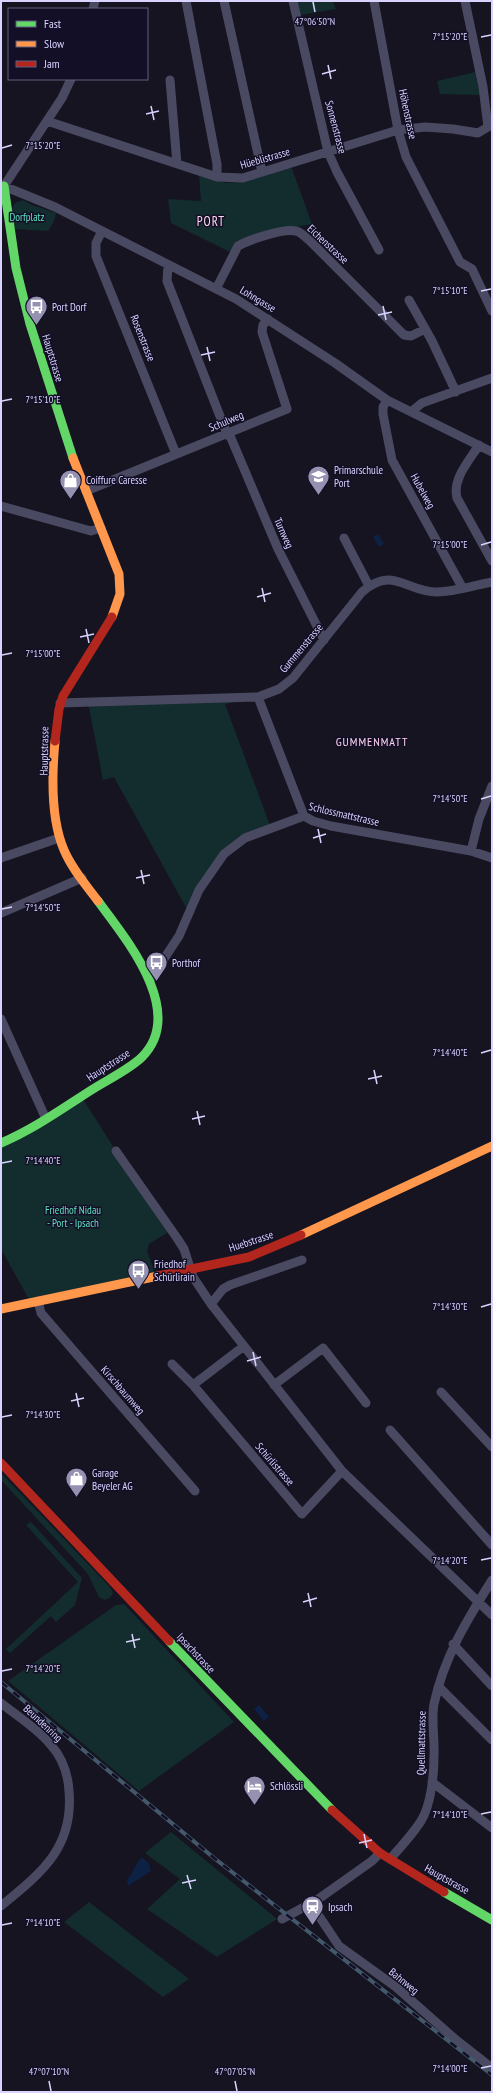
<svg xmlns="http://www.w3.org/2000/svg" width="493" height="2093" viewBox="0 0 493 2093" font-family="'PT Sans Narrow',sans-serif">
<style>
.green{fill:#132c2d}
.water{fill:#0d2144}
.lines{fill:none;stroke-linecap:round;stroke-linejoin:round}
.street{stroke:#4a4962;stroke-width:9}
.fast{stroke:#63d668;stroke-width:9}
.slow{stroke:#ff974d;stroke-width:9}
.jam{stroke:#b3261e;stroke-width:9}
.rail-casing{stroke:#43596b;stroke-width:4}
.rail{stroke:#130f26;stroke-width:2.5;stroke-dasharray:8;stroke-linecap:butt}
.ticks{fill:none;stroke:#d9d4ff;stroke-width:1.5}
.labels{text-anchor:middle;stroke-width:3;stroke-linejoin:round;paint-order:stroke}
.street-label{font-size:11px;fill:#d9d4ff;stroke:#130f26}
.park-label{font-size:11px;fill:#5fe0c0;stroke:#130f26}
.poi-label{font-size:11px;fill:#d9d4ff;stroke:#130f26;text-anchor:start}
.neighbourhood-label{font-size:12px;letter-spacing:1px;fill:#ffd6f0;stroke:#130f26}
.quarter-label{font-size:13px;letter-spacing:1px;fill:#ffd6f0;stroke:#130f26}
.ticks-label{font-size:10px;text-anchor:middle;fill:#d9d4ff;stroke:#130f26;stroke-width:3;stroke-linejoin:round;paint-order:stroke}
</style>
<rect width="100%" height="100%" fill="#161421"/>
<path class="green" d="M 297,1 L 333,1 L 336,9 L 300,15 Z
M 475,72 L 480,95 L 440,94 L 437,81 Z
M 291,166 L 312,224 L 273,231 L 237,241 L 230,252 L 171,223 L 168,199 L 201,201 L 199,176 L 227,183 L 249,181 Z
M 23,200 L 32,205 L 56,213 L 54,221 L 48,231 L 15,229 L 12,209 L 15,203 Z
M 258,697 L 225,704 L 271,828 L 224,854 L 189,913 L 114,777 L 103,780 L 88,702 Z
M 81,1096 L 116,1151 L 172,1230 L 149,1244 L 147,1251 L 155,1273 L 31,1303 L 1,1249 L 1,1143 Z
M 1,1473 L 110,1587 L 113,1593 L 110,1598 L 104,1600 L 99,1597 L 88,1574 L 1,1480 Z
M 31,1522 L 82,1578 L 75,1605 L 56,1622 L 51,1616 L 10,1653 L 6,1649 L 78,1582 L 26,1525 Z
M 124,1604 L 234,1722 L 139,1791 L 8,1681 L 116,1605 Z
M 171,1832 L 277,1919 L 217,1957 L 147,1909 L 180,1879 L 145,1853 Z
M 89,1902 L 189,1979 L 163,1997 L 64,1922 Z"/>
<path class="water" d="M 378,534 L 384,544 L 379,547 L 373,537 Z
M 259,1705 L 269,1717 L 264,1721 L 254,1709 Z
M 142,1857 L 149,1864 L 151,1871 L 128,1886 L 127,1880 C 133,1873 135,1864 142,1857 Z"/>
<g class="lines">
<path class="street" d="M 186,1 L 217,164 L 217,177
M 224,1 L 262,172
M 293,1 L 328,152 L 337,172 L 379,250
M 374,1 L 398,130 L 406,157 L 460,262 L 472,269 L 492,311
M 465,1 L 483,87 L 488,127
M 93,9 L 95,1
M 170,80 L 177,164
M 47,121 L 217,177 L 243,178 L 398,130 L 425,127 L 453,129 L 478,133 L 488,127
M 1,185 L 55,207 L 236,299 L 335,363 L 387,400 L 492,452
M 4,186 L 62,98 L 71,79
M 102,231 L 96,243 L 96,256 L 176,454
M 168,265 L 167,281 L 227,434 L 231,438 L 278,549 L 324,640
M 216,289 L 238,246 C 249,240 283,228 296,231 C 301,232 305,237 309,240 L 404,335 L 411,336 L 425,329
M 409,300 L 432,341 L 456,392
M 387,400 L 383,407 L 383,414 L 392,460 L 462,587
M 411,412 L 422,403 L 492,378
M 479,445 C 469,461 452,479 457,498 L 492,561
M 86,491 L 287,409 L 262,332 L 263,325 L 268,319
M 1,506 L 91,531 L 101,528
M 344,538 L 369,586
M 258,697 L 304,816
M 60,703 L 258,697 L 279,689 L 293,678 L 362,592 C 393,565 406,592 437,592 C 455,592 475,585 492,582
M 304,816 L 313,821 L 331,826 L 471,851 L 492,858
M 471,851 L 479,819 L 492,786
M 1,858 L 59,838
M 1,913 L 82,878
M 150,980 L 179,936 L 199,890 L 224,854 L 245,838 L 304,816
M 1,1019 L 46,1119
M 116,1151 L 177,1238 L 184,1249 L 193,1277 L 211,1304 L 342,1471 L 492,1615
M 38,1301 L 41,1313 L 195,1491
M 211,1304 L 223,1289 L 230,1285 L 302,1260
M 244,1346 L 193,1385 L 302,1514 L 342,1471
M 172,1364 L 193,1385
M 274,1385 L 323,1348 L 366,1403
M 441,1392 L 492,1447
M 390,1430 L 492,1545
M 453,1644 L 492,1686
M 439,1687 L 492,1740
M 1,1703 C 17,1716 37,1728 50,1744 C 62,1757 68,1774 69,1791 C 74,1848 41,1873 1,1906
M 432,1782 L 492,1828
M 390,1859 C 400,1848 412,1835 421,1821 C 431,1805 434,1775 434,1756 C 435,1739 431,1721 434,1704 C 444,1657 467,1620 492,1580
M 311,1904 L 339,1946 L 396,1987 L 455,2039 L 492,2068
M 282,1919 L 317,1900 L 372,1861 L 380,1853"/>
<path class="fast" d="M 4,186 L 16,268 L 30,324 L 73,458
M 1,1143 C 34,1129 63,1108 93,1089 C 107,1080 130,1069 142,1057 C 187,1012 126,939 98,901
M 169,1641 L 332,1810
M 444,1892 L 492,1920"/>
<path class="slow" d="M 73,458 L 119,574 L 120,594 L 112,617
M 55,741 C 52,773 51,820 64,850 C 72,869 86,885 98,901
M 301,1235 L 492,1146
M 1,1309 L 158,1276"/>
<path class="jam" d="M 55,741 L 59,709 L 63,696 L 112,617
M 158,1276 L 249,1257 L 301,1235
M 1,1463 L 169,1641
M 332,1810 L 380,1853 L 444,1892"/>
<defs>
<path id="rail" d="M 1,1682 L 214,1858 L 492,2075"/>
</defs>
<use href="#rail" class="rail-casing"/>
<use href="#rail" class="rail"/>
</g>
<path class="ticks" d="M 313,2 L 315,12M 481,37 L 491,35M 328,65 L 331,79M 322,74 L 336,70M 151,106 L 154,120M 146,114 L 159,111M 2,148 L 12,145M 481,291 L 491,289M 383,306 L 386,320M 378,315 L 392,312M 207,347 L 210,361M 201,355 L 215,352M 2,401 L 12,399M 481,545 L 491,542M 262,588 L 265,602M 257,597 L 271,593M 86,629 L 89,643M 80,637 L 94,634M 2,655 L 12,653M 481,799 L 491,796M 318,829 L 321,843M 313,838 L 326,834M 141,870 L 144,884M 136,878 L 150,875M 2,909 L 12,907M 481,1053 L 491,1050M 374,1070 L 377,1084M 368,1079 L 382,1076M 197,1111 L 200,1125M 192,1119 L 205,1116M 2,1163 L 12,1161M 481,1307 L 491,1304M 253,1352 L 256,1366M 247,1361 L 261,1357M 76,1393 L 79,1407M 71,1401 L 84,1398M 2,1417 L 12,1415M 481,1560 L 491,1558M 308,1593 L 311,1607M 303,1602 L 317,1598M 132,1634 L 135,1648M 126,1642 L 140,1639M 2,1671 L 12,1669M 481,1814 L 491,1812M 364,1834 L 367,1848M 359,1843 L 372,1840M 187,1875 L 191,1889M 182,1883 L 196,1880M 2,1925 L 12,1923M 481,2068 L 491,2066M 49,2081 L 51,2091M 235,2081 L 237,2091"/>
<defs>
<symbol id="bus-pin" viewBox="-11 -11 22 30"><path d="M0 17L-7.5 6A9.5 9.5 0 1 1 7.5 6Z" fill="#9591b1" stroke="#130f26"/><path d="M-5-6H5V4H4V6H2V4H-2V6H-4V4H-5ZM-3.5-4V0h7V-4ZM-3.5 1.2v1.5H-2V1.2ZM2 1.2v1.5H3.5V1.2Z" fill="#fff"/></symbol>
<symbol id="school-pin" viewBox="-11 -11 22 30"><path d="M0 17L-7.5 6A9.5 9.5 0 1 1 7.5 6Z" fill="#9591b1" stroke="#130f26"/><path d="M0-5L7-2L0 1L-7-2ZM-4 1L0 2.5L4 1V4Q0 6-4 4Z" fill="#fff"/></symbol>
<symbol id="shop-pin" viewBox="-11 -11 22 30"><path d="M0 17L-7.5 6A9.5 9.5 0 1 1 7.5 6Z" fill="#9591b1" stroke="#130f26"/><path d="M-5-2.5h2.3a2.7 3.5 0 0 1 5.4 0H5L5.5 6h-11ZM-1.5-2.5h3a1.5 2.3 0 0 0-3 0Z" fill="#fff"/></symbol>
<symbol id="hotel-pin" viewBox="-11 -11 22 30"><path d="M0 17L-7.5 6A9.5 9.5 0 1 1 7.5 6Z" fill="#9591b1" stroke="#130f26"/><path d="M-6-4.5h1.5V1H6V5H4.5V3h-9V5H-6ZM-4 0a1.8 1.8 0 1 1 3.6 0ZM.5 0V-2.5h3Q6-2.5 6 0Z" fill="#fff"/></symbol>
<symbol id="station-pin" viewBox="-11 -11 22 30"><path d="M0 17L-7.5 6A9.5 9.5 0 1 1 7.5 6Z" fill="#9591b1" stroke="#130f26"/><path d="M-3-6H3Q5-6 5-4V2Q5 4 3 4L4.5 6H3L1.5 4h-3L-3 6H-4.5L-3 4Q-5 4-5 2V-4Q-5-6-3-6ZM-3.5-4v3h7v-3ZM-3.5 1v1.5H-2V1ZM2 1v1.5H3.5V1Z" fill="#fff"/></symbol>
</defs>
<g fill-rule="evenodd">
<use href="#bus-pin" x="24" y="294" width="25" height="34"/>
<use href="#school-pin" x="306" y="464" width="25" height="34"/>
<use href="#shop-pin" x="58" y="468" width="25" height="34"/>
<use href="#bus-pin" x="144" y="950" width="25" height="34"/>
<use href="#bus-pin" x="126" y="1258" width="25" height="34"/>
<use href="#shop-pin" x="64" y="1466" width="25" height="34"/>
<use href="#hotel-pin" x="242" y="1774" width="25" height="34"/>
<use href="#station-pin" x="300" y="1894" width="25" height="34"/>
</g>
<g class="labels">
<g class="street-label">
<text transform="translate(408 114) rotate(78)" y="4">Höhenstrasse</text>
<text transform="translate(336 127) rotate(75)" y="4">Sonnenstrasse</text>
<text transform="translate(265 158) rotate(-16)" y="4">Hüeblistrasse</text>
<text transform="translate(328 244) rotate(43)" y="4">Eichenstrasse</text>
<text transform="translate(258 299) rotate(31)" y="4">Lohngasse</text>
<text transform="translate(143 338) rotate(68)" y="4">Rosenstrasse</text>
<text transform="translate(53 358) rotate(73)" y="4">Hauptstrasse</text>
<text transform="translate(226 421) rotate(-23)" y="4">Schulweg</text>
<text transform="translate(423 491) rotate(61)" y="4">Hubelweg</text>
<text transform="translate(284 533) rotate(66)" y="4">Turnweg</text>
<text transform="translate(301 648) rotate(-50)" y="4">Gummenstrasse</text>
<text transform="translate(44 751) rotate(-89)" y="4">Hauptstrasse</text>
<text transform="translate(344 814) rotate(13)" y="4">Schlossmattstrasse</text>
<text transform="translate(108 1065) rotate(-33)" y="4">Hauptstrasse</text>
<text transform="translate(251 1241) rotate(-18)" y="4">Huebstrasse</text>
<text transform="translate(123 1390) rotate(49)" y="4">Kirschbaumweg</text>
<text transform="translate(275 1464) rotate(49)" y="4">Schürlistrasse</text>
<text transform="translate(196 1653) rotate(47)" y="4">Ipsachstrasse</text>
<text transform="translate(43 1723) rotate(43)" y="4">Beundenring</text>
<text transform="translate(421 1743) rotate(-89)" y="4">Quellmattstrasse</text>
<text transform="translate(447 1879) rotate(29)" y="4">Hauptstrasse</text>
<text transform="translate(404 1981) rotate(39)" y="4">Bahnweg</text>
</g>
<g class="park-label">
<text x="27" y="221">Dorfplatz</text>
<text x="73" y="1214">Friedhof Nidau<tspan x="73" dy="13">- Port - Ipsach</tspan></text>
</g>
<g class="poi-label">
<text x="52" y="311">Port Dorf</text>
<text x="334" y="474">Primarschule<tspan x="334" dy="13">Port</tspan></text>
<text x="86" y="484">Coiffure Caresse</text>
<text x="172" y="967">Porthof</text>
<text x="154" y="1268">Friedhof<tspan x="154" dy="13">Schürlirain</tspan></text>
<text x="92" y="1477">Garage<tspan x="92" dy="13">Beyeler AG</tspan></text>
<text x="270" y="1790">Schlössli</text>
<text x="328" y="1911">Ipsach</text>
</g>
<g class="neighbourhood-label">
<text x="372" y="746">GUMMENMATT</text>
</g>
<g class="quarter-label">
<text x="211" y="226">PORT</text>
</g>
</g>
<g class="ticks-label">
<text x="315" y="25">47°06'50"N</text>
<text x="450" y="40">7°15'20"E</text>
<text x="43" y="149">7°15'20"E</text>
<text x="450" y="294">7°15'10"E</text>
<text x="43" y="403">7°15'10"E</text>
<text x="450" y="548">7°15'00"E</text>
<text x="43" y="657">7°15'00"E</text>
<text x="450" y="802">7°14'50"E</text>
<text x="43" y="911">7°14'50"E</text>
<text x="450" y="1056">7°14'40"E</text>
<text x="43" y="1164">7°14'40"E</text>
<text x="450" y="1310">7°14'30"E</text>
<text x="43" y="1418">7°14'30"E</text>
<text x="450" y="1564">7°14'20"E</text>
<text x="43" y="1672">7°14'20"E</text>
<text x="450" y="1818">7°14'10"E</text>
<text x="43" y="1926">7°14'10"E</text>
<text x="450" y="2072">7°14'00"E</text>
<text x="49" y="2075">47°07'10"N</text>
<text x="235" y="2075">47°07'05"N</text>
</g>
<rect width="493" height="2093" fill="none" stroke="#d9d4ff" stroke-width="4"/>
<rect x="8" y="8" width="140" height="72" fill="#130f26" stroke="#625e7d"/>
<rect x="16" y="21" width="20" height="6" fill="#63d668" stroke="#625e7d"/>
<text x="44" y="28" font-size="12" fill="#d9d4ff">Fast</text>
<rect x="16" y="41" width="20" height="6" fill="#ff974d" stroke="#625e7d"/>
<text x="44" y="48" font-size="12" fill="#d9d4ff">Slow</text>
<rect x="16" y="61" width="20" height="6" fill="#b3261e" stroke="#625e7d"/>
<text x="44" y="68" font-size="12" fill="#d9d4ff">Jam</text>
</svg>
